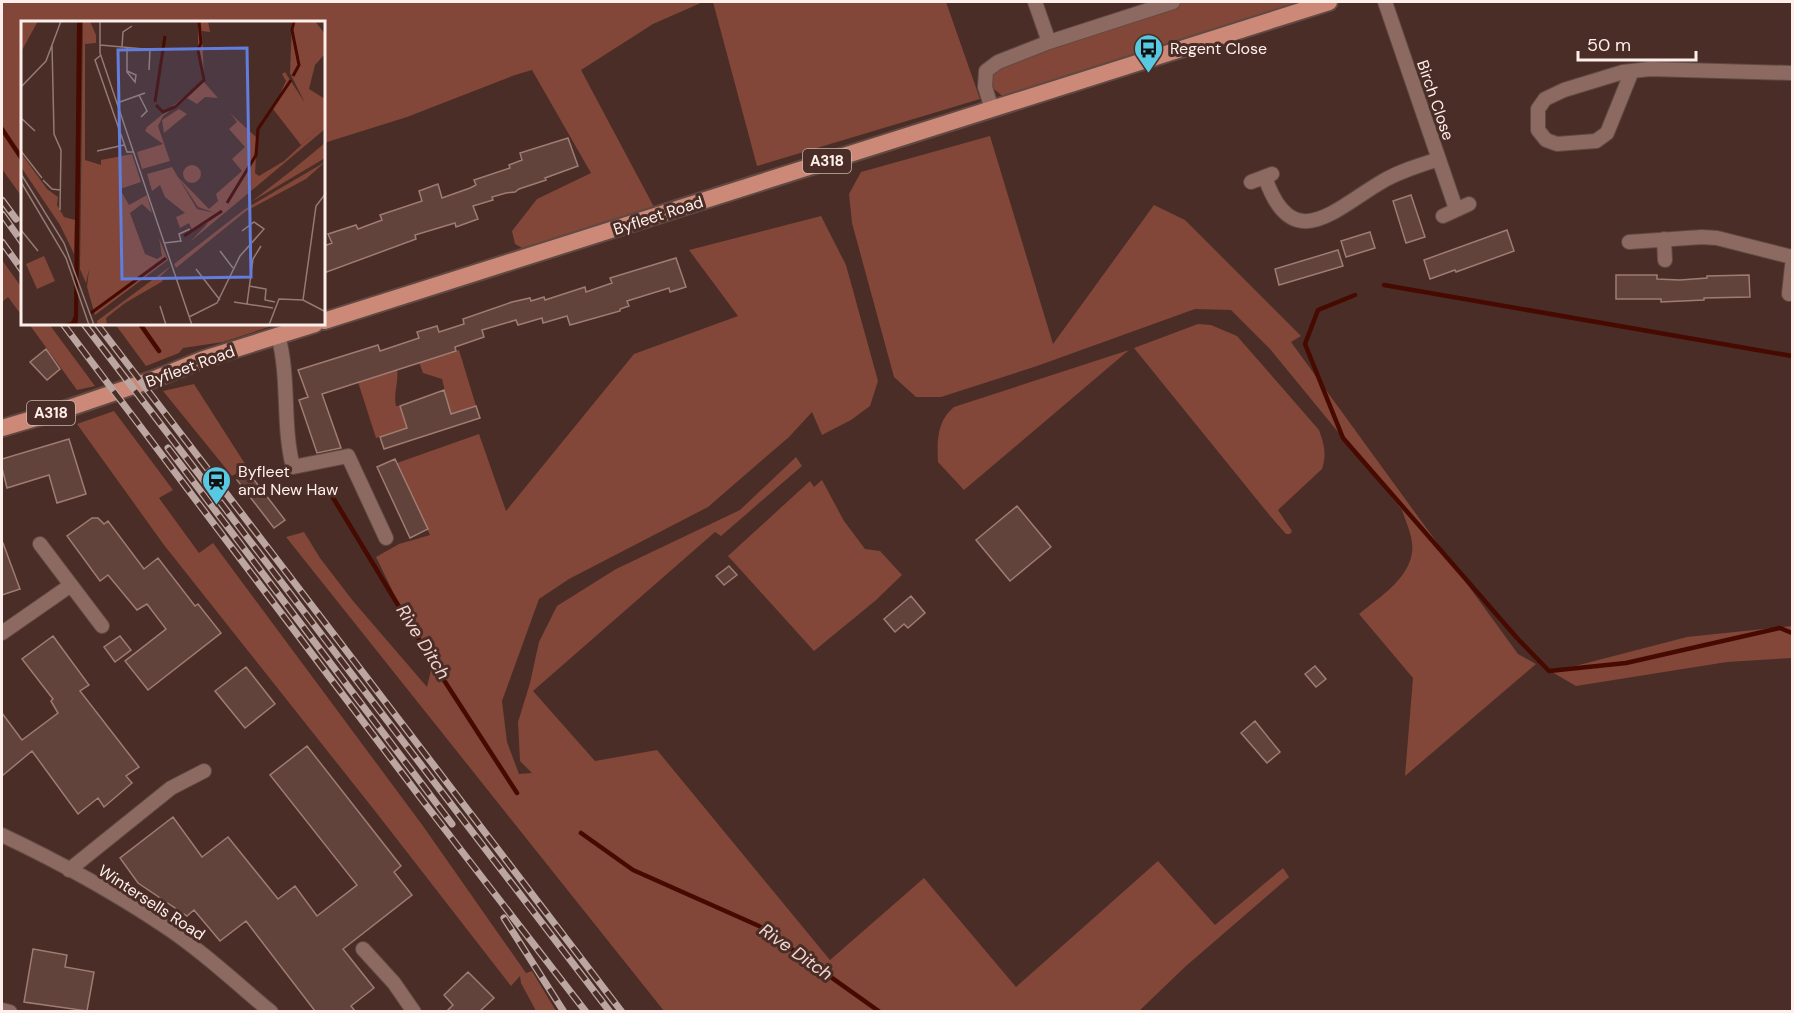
<svg xmlns="http://www.w3.org/2000/svg" width="1794" height="1013" viewBox="0 0 1794 1013" font-family="'DM Sans',sans-serif">
<style>
.green{fill:#824738}
.lines{fill:none;stroke-linecap:round;stroke-linejoin:round}
.stream{stroke:#460a00;stroke-width:4.5}
.building{fill:#62433b;stroke:#9f7c73;stroke-width:1.5}
.minor-casing{stroke:#614943;stroke-width:16}
.primary-casing{stroke:#614943;stroke-width:20}
.minor{stroke:#8c6a61;stroke-width:14}
.primary{stroke:#cd8977;stroke-width:16}
.rail-casing{stroke:#bba6a1;stroke-width:7}
.rail{stroke:#4a2d26;stroke-width:4.5;stroke-dasharray:14;stroke-linecap:butt}
.labels{text-anchor:middle;stroke-width:6;stroke-linejoin:round;paint-order:stroke}
.shield{fill:#4a2d26;stroke:#c9b5b0;stroke-width:1.5}
.shield-label{font-size:15px;font-weight:bold;fill:#ffefeb}
.poi-label{font-size:16px;fill:#ffefeb;stroke:#4a2d26;text-anchor:start}
.street-label{font-size:16px;fill:#ffefeb;stroke:#4a2d26}
.water-label{font-size:18px;font-style:italic;fill:#f0d8d1;stroke:#4a2d26}
.inset-river{fill:none;stroke:#460a00;stroke-width:3}
.inset-road{fill:none;stroke:#927b75;stroke-width:1.5}
.view{fill:#617ede;fill-opacity:0.15;stroke:#617ede;stroke-width:3}
.inset-edge{fill:none;stroke:#ffefeb;stroke-width:3}
</style>
<rect width="100%" height="100%" fill="#4a2d26"/>
<path class="green" d="M 2,2 L 703,2 L 653,24 L 581,70 L 654,207 L 531,248 L 522,248 L 515,244 L 512,231 L 537,199 L 591,173 L 532,70 L 515,75 L 407,117 L 324,143 L 324,22 L 22,22 L 22,197 L 2,169 Z
M 713,2 L 946,2 L 980,99 L 757,166 Z
M 1174,2 L 1295,2 L 1299,11 L 1011,103 L 989,85 L 986,71 Z
M 990,136 L 1053,344 L 1154,205 L 1185,220 L 1301,336 L 1291,342 L 1518,654 L 1536,664 L 1405,776 L 1413,678 L 1359,614 C 1382,595 1420,572 1411,537 C 1409,528 1405,519 1402,510 L 1270,349 L 1231,310 L 1195,309 L 1037,366 L 941,397 L 916,397 L 894,377 L 852,223 L 849,194 L 861,172 Z
M 821,216 L 846,265 L 878,381 L 870,406 L 851,420 L 822,435 L 812,412 L 789,437 L 708,507 L 569,579 L 539,599 L 502,701 L 507,742 L 519,774 L 532,773 L 520,761 L 518,722 L 530,683 L 539,642 L 557,606 L 616,569 L 740,510 L 796,457 L 802,466 L 721,536 L 715,532 L 533,691 L 595,761 L 657,750 L 830,960 L 924,878 L 1016,987 L 1158,861 L 1215,925 L 1283,868 L 1289,877 L 1186,966 L 1139,1011 L 664,1011 L 286,537 L 304,532 L 320,558 L 353,601 L 427,687 L 431,670 L 376,557 L 399,544 L 430,535 L 397,463 L 479,434 L 506,511 L 634,354 L 738,316 L 689,250 Z
M 2,260 L 22,288 L 22,316 L 8,297 L 2,302 Z
M 29,324 L 49,324 L 95,386 L 77,390 Z
M 115,324 L 278,324 L 223,342 L 183,348 L 179,353 L 146,366 Z
M 1198,324 L 1211,325 L 1237,336 L 1319,430 C 1324,444 1327,454 1322,469 L 1278,510 L 1292,531 L 1290,534 L 1286,534 L 1271,517 L 1134,348 Z
M 459,350 L 476,406 L 376,438 L 358,382 L 397,369 C 399,382 393,394 396,406 L 400,406 L 404,418 L 448,403 L 442,379 L 423,373 L 419,362 Z
M 1129,350 L 964,490 L 938,462 C 937,441 937,421 954,407 Z
M 194,384 L 247,467 L 232,476 L 163,391 Z
M 114,411 L 173,490 L 159,498 L 199,553 L 213,543 L 423,826 L 526,973 L 532,971 L 556,1011 L 536,1011 L 521,983 L 520,976 L 511,986 L 375,811 L 164,545 L 77,424 Z
M 822,480 L 844,521 L 865,549 L 880,551 L 902,575 L 875,601 L 814,651 L 728,556 L 810,481 L 814,487 Z
M 1792,626 L 1792,658 L 1727,662 L 1576,686 L 1552,672 L 1687,637 Z"/>
<g class="lines">
<path class="stream" d="M 2,129 L 22,159
M 1384,285 L 1792,356
M 1355,295 L 1318,310 L 1305,344 L 1343,438 L 1517,638 L 1549,671 L 1626,663 L 1780,628 L 1792,633
M 140,324 L 159,351
M 329,491 L 438,671 L 517,793
M 581,833 L 633,870 L 759,926 L 880,1012"/>
</g>
<path class="building" d="M 568,138 L 578,166 L 545,178 L 546,180 L 519,189 L 515,192 L 506,193 L 492,197 L 493,200 L 473,206 L 478,219 L 456,227 L 455,223 L 415,235 L 416,239 L 324,273 L 324,246 L 332,243 L 328,234 L 356,225 L 358,229 L 382,220 L 380,215 L 422,201 L 419,191 L 438,184 L 442,198 L 470,188 L 476,185 L 474,180 L 510,168 L 509,165 L 522,160 L 520,153 Z
M 1411,195 L 1425,237 L 1406,243 L 1393,201 Z
M 1507,230 L 1514,251 L 1456,272 L 1455,270 L 1430,279 L 1424,260 Z
M 1370,232 L 1375,248 L 1346,257 L 1341,241 Z
M 1338,250 L 1343,266 L 1279,285 L 1275,269 Z
M 676,258 L 686,287 L 670,292 L 669,288 L 627,301 L 629,306 L 620,309 L 620,311 L 570,325 L 567,316 L 543,323 L 542,318 L 518,325 L 516,320 L 482,330 L 484,337 L 455,347 L 456,351 L 322,394 L 341,448 L 317,453 L 299,400 L 308,397 L 298,370 L 378,345 L 380,351 L 419,338 L 417,332 L 437,326 L 439,332 L 464,324 L 463,319 L 512,302 L 530,298 L 531,301 L 544,297 L 545,300 L 585,287 L 586,292 L 612,283 L 610,278 Z
M 1616,275 L 1657,275 L 1657,279 L 1680,280 L 1707,278 L 1707,276 L 1749,275 L 1750,297 L 1704,298 L 1704,300 L 1661,302 L 1661,299 L 1616,299 Z
M 46,349 L 60,369 L 47,380 L 30,362 Z
M 444,390 L 451,414 L 476,406 L 480,418 L 384,449 L 380,437 L 407,428 L 400,406 Z
M 69,439 L 86,494 L 57,503 L 49,475 L 7,488 L 2,468 L 2,459 Z
M 395,459 L 428,529 L 410,538 L 377,467 Z
M 248,472 L 285,520 L 274,528 L 237,480 Z
M 1017,506 L 1051,547 L 1010,581 L 976,540 Z
M 92,518 L 98,518 L 104,524 L 108,521 L 144,569 L 158,558 L 195,606 L 198,604 L 221,633 L 148,690 L 125,661 L 166,629 L 147,604 L 137,610 L 108,575 L 100,581 L 67,536 Z
M 2,543 L 3,543 L 20,589 L 2,595 Z
M 729,566 L 737,575 L 724,585 L 716,576 Z
M 911,596 L 925,613 L 908,628 L 904,624 L 895,632 L 884,619 Z
M 53,636 L 89,685 L 80,691 L 139,767 L 126,776 L 132,783 L 104,807 L 98,798 L 78,814 L 32,751 L 2,776 L 2,713 L 22,740 L 58,713 L 51,701 L 53,699 L 22,659 Z
M 120,636 L 131,650 L 115,662 L 104,647 Z
M 1315,666 L 1326,679 L 1316,687 L 1305,674 Z
M 246,667 L 275,704 L 245,728 L 215,691 Z
M 1255,721 L 1280,752 L 1267,763 L 1241,733 Z
M 307,746 L 401,866 L 394,872 L 412,895 L 343,949 L 374,988 L 351,1006 L 355,1011 L 315,1011 L 246,921 L 220,941 L 194,910 L 187,916 L 138,883 L 120,858 L 173,817 L 202,857 L 228,837 L 278,899 L 295,886 L 317,916 L 357,885 L 270,775 Z
M 33,949 L 67,955 L 65,967 L 94,972 L 87,1011 L 24,1002 Z
M 468,972 L 494,998 L 480,1011 L 447,1011 L 453,1005 L 444,995 Z"/>
<g class="lines">
<defs>
<path id="minor" d="M 1035,2 L 1049,42
M 1385,2 L 1456,209
M 1632,71 L 1607,133 L 1596,141 L 1557,144 L 1546,140 L 1538,130 L 1538,109 L 1545,99 L 1564,90 L 1623,72 L 1650,69 L 1792,73
M 992,109 L 985,87 L 986,71 L 998,62 L 1049,42 L 1173,2
M 1265,177 C 1292,258 1336,208 1383,181 C 1400,171 1420,165 1439,159
M 1251,182 L 1272,174
M 1443,216 L 1469,204
M 1664,239 L 1665,260
M 1629,242 L 1702,237 L 1717,238 L 1792,257
M 1789,294 L 1792,266
M 278,335 C 290,379 282,424 293,467 L 348,456 L 386,538
M 40,544 L 102,626
M 2,633 L 71,585
M 2,835 C 57,861 112,891 163,925 C 201,950 235,982 271,1012
M 69,870 L 171,788 L 204,771
M 363,949 L 394,983 L 414,1012
M 2,1010 L 10,1012"/>
<path id="primary" d="M 324,321 L 1329,2
M 2,428 L 63,410 L 157,378 L 204,359 L 315,324"/>
</defs>
<use href="#minor" class="minor-casing"/>
<use href="#primary" class="primary-casing"/>
<use href="#minor" class="minor"/>
<use href="#primary" class="primary"/>
<defs>
<path id="rail" d="M 2,200 L 16,219
M 2,214 L 22,242
M 2,242 L 22,270
M 63,324 L 423,801 L 586,1012
M 84,324 L 610,1012
M 97,324 L 622,1012
M 168,448 L 452,824
M 504,918 L 564,1012"/>
</defs>
<use href="#rail" class="rail-casing"/>
<use href="#rail" class="rail"/>
</g>
<defs>
<symbol id="bus-pin" viewBox="-11 -11 22 30"><path d="M0 17L-7.5 6A9.5 9.5 0 1 1 7.5 6Z" fill="#57c9e2" stroke="#4a2d26"/><path d="M-5-6H5V4H4V6H2V4H-2V6H-4V4H-5ZM-3.5-4V0h7V-4ZM-3.5 1.2v1.5H-2V1.2ZM2 1.2v1.5H3.5V1.2Z" fill="#111"/></symbol>
<symbol id="station-pin" viewBox="-11 -11 22 30"><path d="M0 17L-7.5 6A9.5 9.5 0 1 1 7.5 6Z" fill="#57c9e2" stroke="#4a2d26"/><path d="M-3-6H3Q5-6 5-4V2Q5 4 3 4L4.5 6H3L1.5 4h-3L-3 6H-4.5L-3 4Q-5 4-5 2V-4Q-5-6-3-6ZM-3.5-4v3h7v-3ZM-3.5 1v1.5H-2V1ZM2 1v1.5H3.5V1Z" fill="#111"/></symbol>
</defs>
<g fill-rule="evenodd">
<use href="#bus-pin" x="1132" y="32" width="33" height="45"/>
<use href="#station-pin" x="200" y="464" width="33" height="45"/>
</g>
<g class="labels">
<g class="shield">
<rect x="803" y="149" width="48" height="24" rx="4.5"/>
<rect x="27" y="401" width="48" height="24" rx="4.5"/>
</g>
<g class="shield-label">
<text x="827" y="166">A318</text>
<text x="51" y="418">A318</text>
</g>
<g class="poi-label">
<text x="1170" y="54">Regent Close</text>
<text x="238" y="477">Byfleet<tspan x="238" dy="18">and New Haw</tspan></text>
</g>
<g class="street-label">
<text transform="translate(1436 100) rotate(71)" y="6">Birch Close</text>
<text transform="translate(658 215) rotate(-18)" y="6">Byfleet Road</text>
<text transform="translate(190 366) rotate(-20)" y="6">Byfleet Road</text>
<text transform="translate(152 902) rotate(33)" y="6">Wintersells Road</text>
</g>
<g class="water-label">
<text transform="translate(423 642) rotate(58)" y="6">Rive Ditch</text>
<text transform="translate(796 952) rotate(35)" y="6">Rive Ditch</text>
</g>
</g>
<g transform="translate(21 21)">
<rect width="304" height="304" fill="#4a2d26"/>
<path d="M 0,0 L 17,0 L 0,31 ZM 62,0 L 69,0 L 75,14 L 75,22 L 64,23 L 64,139 L 80,144 L 80,139 L 111,133 L 120,161 L 99,168 L 108,184 L 126,174 L 131,192 L 121,183 L 109,192 L 124,233 L 136,238 L 141,235 L 138,217 L 147,239 L 74,294 L 66,266 L 68,248 L 65,262 L 59,248 ZM 177,0 L 187,0 L 189,11 L 181,10 L 183,58 L 177,27 ZM 271,0 L 294,0 L 304,13 L 304,33 L 294,44 L 288,68 L 304,78 L 304,108 L 169,221 L 187,202 L 171,209 L 168,202 L 159,207 L 155,196 L 164,192 L 144,176 L 139,164 L 131,170 L 126,153 L 151,146 L 176,188 L 194,192 L 177,186 L 157,156 L 188,188 L 197,180 L 195,173 L 221,150 L 211,138 L 224,126 L 208,108 L 216,101 L 209,92 L 236,117 L 234,152 L 238,155 L 263,140 L 303,103 L 280,124 L 252,88 L 265,60 L 261,53 L 264,51 L 284,82 L 269,52 ZM 182,60 L 197,77 L 184,76 L 176,83 L 166,77 L 142,95 L 137,105 L 149,140 L 121,148 L 116,131 L 142,123 L 124,110 L 126,106 ZM 158,88 L 166,93 L 143,112 L 141,99 ZM 304,122 L 304,137 L 230,181 L 270,150 ZM 0,132 L 26,168 L 37,176 L 36,184 L 43,196 L 54,199 L 53,233 L 39,204 L 0,146 ZM 304,141 L 285,158 L 225,190 L 155,247 L 153,243 L 224,188 ZM162 153a9 9 0 1 1 18 0a9 9 0 1 1-18 0ZM 23,235 L 34,260 L 16,268 L 5,243 ZM 150,245 L 139,256 L 142,260 L 104,282 L 85,297 L 86,304 L 77,304 L 76,300 Z" fill="#824738"/>
<path d="M 56,0 L 61,0 L 57,298 L 56,304 L 39,304 L 50,301 L 53,295 Z" fill="#460a00"/>
<path class="inset-river" d="M 272,55 L 278,44 L 271,9 L 273,0M 134,81 L 144,15M 135,84 L 142,91 L 154,86 L 183,59 L 177,29 L 180,22 L 178,0M 206,182 L 235,134 L 237,108 L 270,59M 163,215 L 201,190M 70,292 L 145,237"/>
<path class="inset-road" d="M 79,0 L 79,32 L 171,304M 31,24 L 33,113 L 40,129 L 39,189M 79,24 L 134,29M 101,26 L 102,11 L 111,5M 106,26 L 106,51 L 114,61 L 115,54 L 106,50M 80,34 L 74,39 L 106,131 L 112,131M 128,49 L 129,28M 0,66 L 25,40 L 40,0M 118,74 L 126,90 L 120,96M 96,82 L 124,72M 0,97 L 14,110M 0,130 L 21,157M 76,130 L 103,124M 0,153 L 43,222 L 73,304M 22,159 L 31,168 L 39,169M 0,161 L 45,237 L 68,304M 0,209 L 17,230M 143,222 L 160,220 L 158,213 L 169,208M 199,230 L 212,247M 175,248 L 199,279M 228,265 L 245,268 L 244,279 L 254,281M 282,279 L 295,185 L 305,172M 213,281 L 252,287M 226,283 L 232,238 L 240,225M 139,285 L 145,304M 168,296 L 196,282 L 219,235 L 243,208 L 233,201 L 221,210M 248,304 L 258,278 L 282,279 L 305,291"/>
<path class="view" d="M 226,27 L 230,256 L 101,258 L 97,29 Z"/>
<rect width="304" height="304" class="inset-edge"/>
</g>
<rect width="1794" height="1013" fill="none" stroke="#ffefeb" stroke-width="6"/>
<path d="M1578 51v9h118v-9" fill="none" stroke="#ffefeb" stroke-width="3"/>
<text x="1587" y="51" font-size="18" fill="#ffefeb" stroke="#4a2d26" stroke-width="4.5" paint-order="stroke">50 m</text>
</svg>
